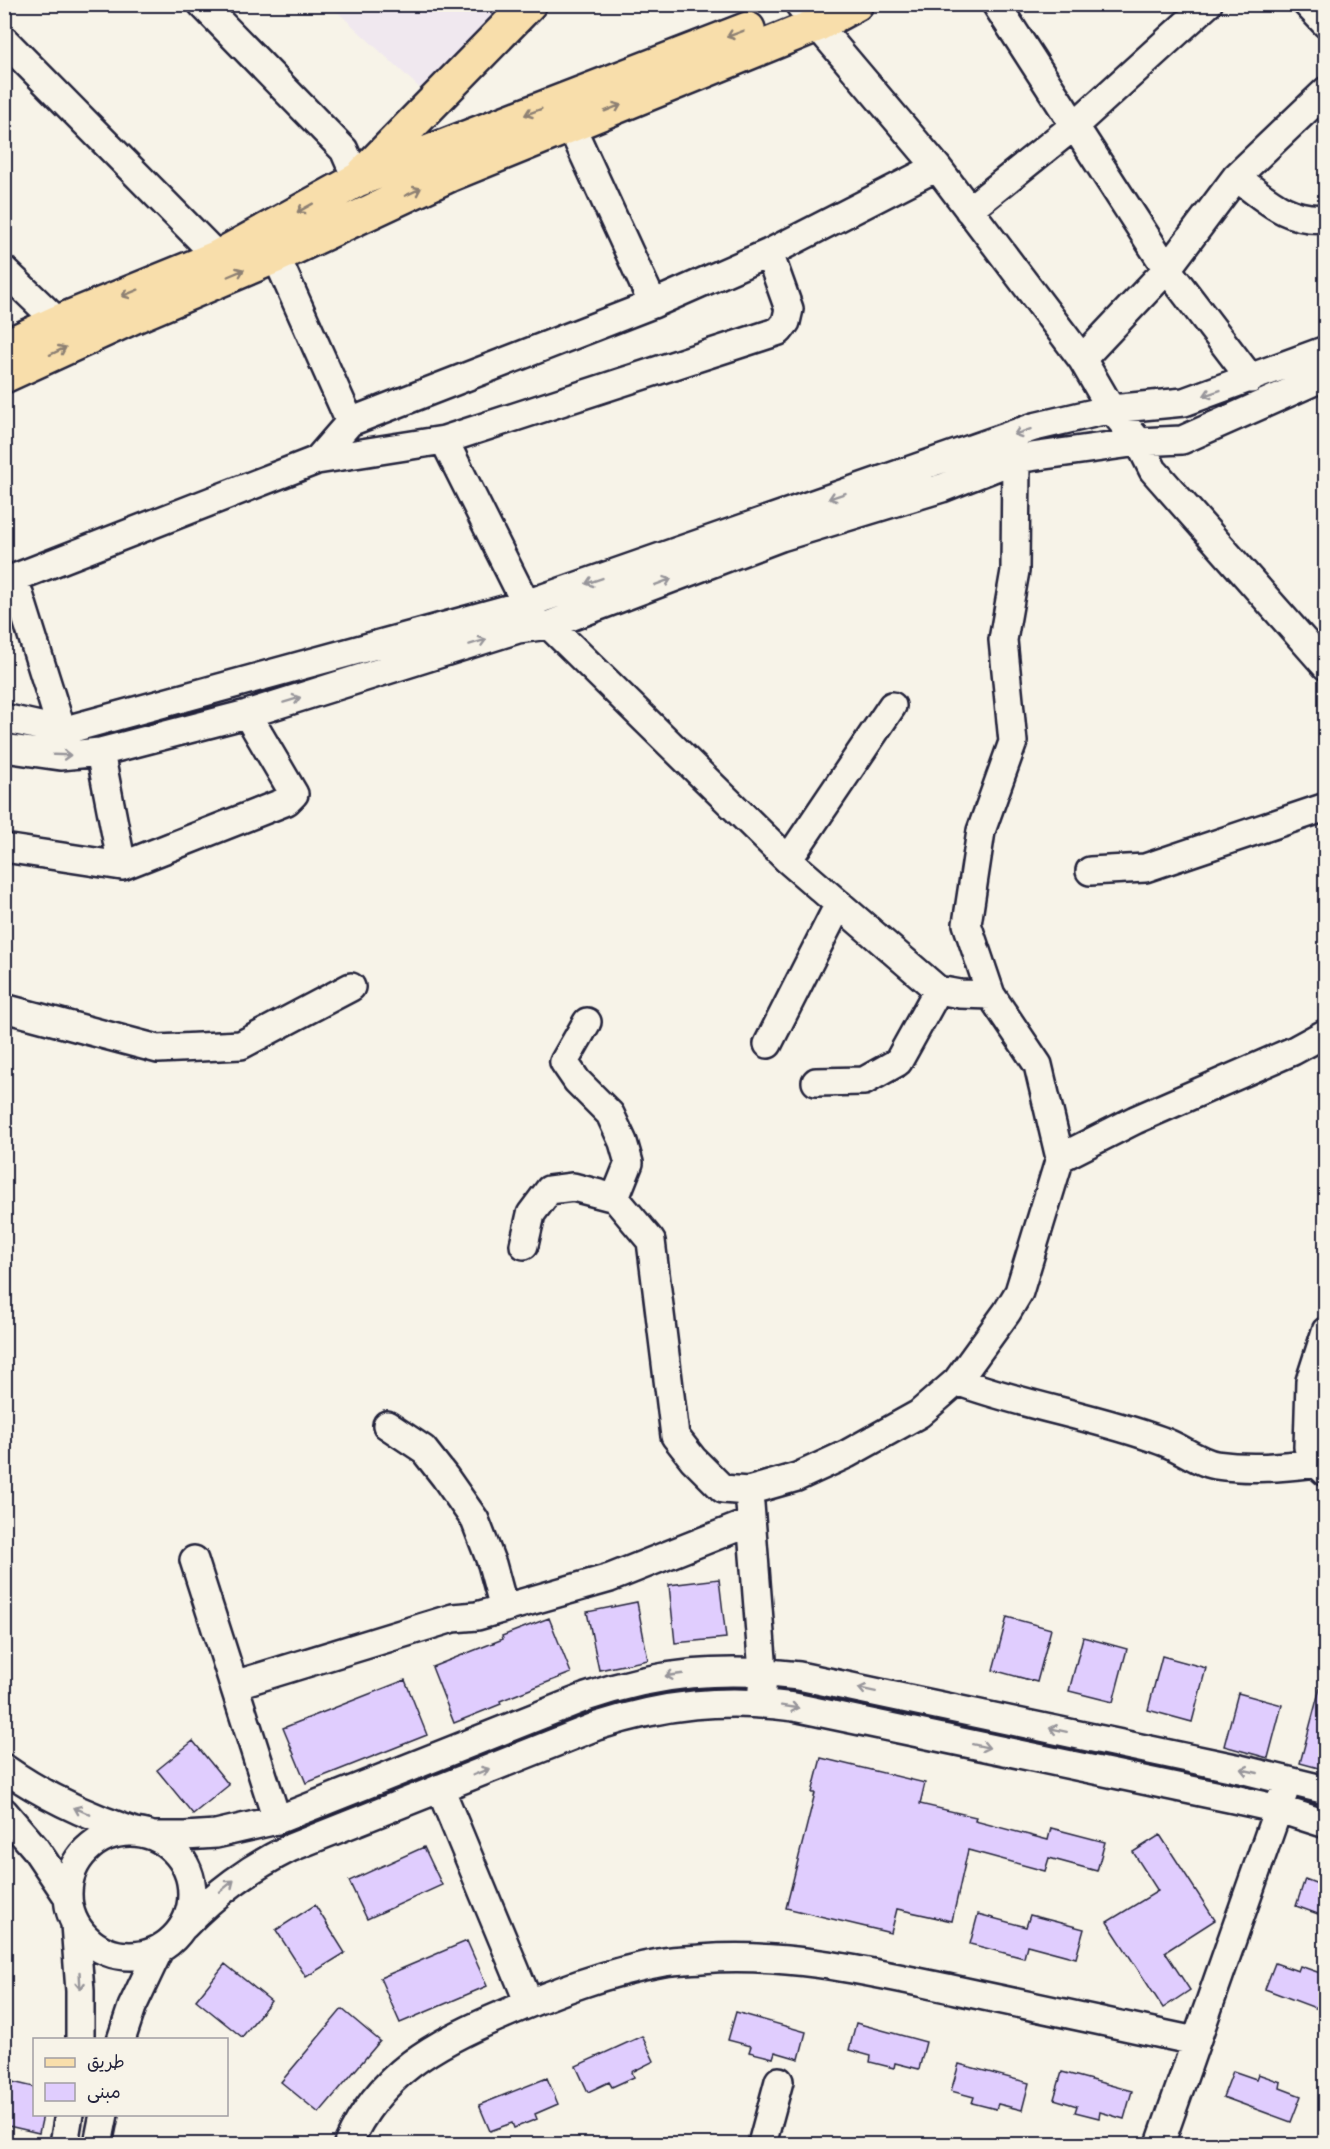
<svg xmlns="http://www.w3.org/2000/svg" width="1330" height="2149" viewBox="0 0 1330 2149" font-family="'Patrick Hand','Playpen Sans Arabic',sans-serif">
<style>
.built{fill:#f0e8ef}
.building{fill:#e0cdfe;stroke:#22223b;stroke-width:1.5}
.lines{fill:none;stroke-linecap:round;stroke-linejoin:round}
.minor-casing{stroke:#22223b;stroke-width:32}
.major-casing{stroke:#22223b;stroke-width:38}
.minor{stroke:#f7f3e8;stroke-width:27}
.major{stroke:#f8deab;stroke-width:33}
.oneway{stroke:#8d8073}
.oneway2{stroke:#97959a}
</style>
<rect width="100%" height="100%" fill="#f7f3e8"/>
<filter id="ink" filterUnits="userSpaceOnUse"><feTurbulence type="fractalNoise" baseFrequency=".0167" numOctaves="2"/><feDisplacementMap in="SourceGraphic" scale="12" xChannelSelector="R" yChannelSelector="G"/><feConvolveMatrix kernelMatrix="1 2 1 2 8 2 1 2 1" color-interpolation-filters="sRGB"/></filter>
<g filter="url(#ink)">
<path class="built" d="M 499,4 L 502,8 L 423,91 L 330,5 Z"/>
<path class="building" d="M 719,1579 L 726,1638 L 675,1643 L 669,1585 Z
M 637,1602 L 648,1660 L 599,1670 L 587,1612 Z
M 1007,1617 L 1051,1629 L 1037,1682 L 993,1670 Z
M 549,1618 L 571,1673 L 500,1701 L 501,1704 L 454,1723 L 432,1667 L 503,1639 L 502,1636 Z
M 1083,1637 L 1127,1649 L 1113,1702 L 1069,1691 Z
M 1162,1656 L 1206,1668 L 1192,1722 L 1148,1710 Z
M 405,1680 L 427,1735 L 306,1783 L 283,1728 Z
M 1320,1688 L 1326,1688 L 1326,1770 L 1300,1763 Z
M 1238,1693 L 1282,1705 L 1268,1758 L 1224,1746 Z
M 193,1741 L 229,1785 L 193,1814 L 157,1770 Z
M 821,1758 L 925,1783 L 920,1804 L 976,1817 L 975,1821 L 1048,1840 L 1051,1828 L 1105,1842 L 1097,1871 L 1049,1858 L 1045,1871 L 968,1850 L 952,1921 L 897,1909 L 891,1933 L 786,1908 L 815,1793 L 812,1793 Z
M 1160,1835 L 1215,1920 L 1165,1952 L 1190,1990 L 1163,2008 L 1107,1922 L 1158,1891 L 1133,1852 Z
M 424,1847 L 442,1885 L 367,1919 L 349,1881 Z
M 1305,1879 L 1326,1887 L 1326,1917 L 1296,1906 Z
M 315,1905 L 345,1953 L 306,1977 L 276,1930 Z
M 978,1914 L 1026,1927 L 1030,1915 L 1084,1929 L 1076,1958 L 1027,1945 L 1024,1958 L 970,1944 Z
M 467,1941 L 487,1986 L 400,2023 L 380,1978 Z
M 1275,1963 L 1298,1971 L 1300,1966 L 1323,1974 L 1321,1980 L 1326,1982 L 1326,2012 L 1265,1989 Z
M 225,1964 L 271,2001 L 242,2037 L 196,2000 Z
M 342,2009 L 380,2041 L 319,2113 L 281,2082 Z
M 736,2012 L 806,2032 L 799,2059 L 775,2052 L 773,2058 L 749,2052 L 751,2046 L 728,2040 Z
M 856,2023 L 926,2042 L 919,2069 L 895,2063 L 894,2068 L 870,2062 L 871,2056 L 849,2050 Z
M 642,2036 L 654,2061 L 632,2072 L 634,2077 L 612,2087 L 609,2082 L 588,2092 L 576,2066 Z
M 959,2064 L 1029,2083 L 1022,2110 L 998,2104 L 996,2109 L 972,2103 L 974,2097 L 951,2091 Z
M 1233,2071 L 1256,2079 L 1258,2074 L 1281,2082 L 1280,2088 L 1301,2096 L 1291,2122 L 1223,2097 Z
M 1062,2072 L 1132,2091 L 1124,2119 L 1100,2112 L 1099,2118 L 1075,2112 L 1077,2106 L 1054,2099 Z
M 547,2078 L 558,2104 L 535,2114 L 537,2119 L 514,2128 L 512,2123 L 490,2131 L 479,2105 Z
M 4,2080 L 34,2087 L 34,2115 L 43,2115 L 39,2133 L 4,2125 Z"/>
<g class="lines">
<defs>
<path id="minor" d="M 202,4 L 344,150 L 357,180
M 799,4 L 802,8
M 996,4 L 1167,269 L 1251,379
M 1307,4 L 1326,24
M 817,25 L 937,167 L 1082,359 L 1111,409 L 1139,442 L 1153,470 L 1326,666
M 4,40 L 218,257
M 571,126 L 653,304
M 1236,177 C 1265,198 1287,222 1326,218
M 969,210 L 1075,125 L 1208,4
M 276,256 L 350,422
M 4,270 L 58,322
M 1082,359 L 1167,269 L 1236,177 L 1326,91
M 444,440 L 526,604
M 317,460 L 444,440 L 779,331 L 786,322 L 789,309 L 769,253
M 14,578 L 62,731
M 4,582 L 317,460 L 350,422 L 653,304 L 769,253 L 937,167
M 549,625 L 788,860 L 938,990 L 960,994 L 991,995
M 4,718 L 62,731 L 526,604 L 1034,427 L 1111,409 L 1184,402 L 1326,350
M 4,748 L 60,756 L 100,752 L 247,714 L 518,629 L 549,625 L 781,537 L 942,488 L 1016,459 L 1139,442 L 1182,440 L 1326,376
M 100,752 L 122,866
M 4,848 L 122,866 L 287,801 L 294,794 L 247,714
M 788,860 L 892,706
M 1090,871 L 1145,868 L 1326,807
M 4,1008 L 158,1049 L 241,1045 L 351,987
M 587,1022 L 564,1062 L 577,1081 L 610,1114 L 623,1142 L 629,1163 L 615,1198 L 651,1241 L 675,1436 L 693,1459 L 723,1489 L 748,1491 L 797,1477 L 847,1454 L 919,1414 L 957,1381 L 1007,1312 L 1019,1292 L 1060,1158 L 1038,1065 L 991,995 L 967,924 L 981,831 L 1013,742 L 1003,640 L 1015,571 L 1016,459
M 768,1044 L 839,904
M 816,1082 L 864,1081 L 898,1062 L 938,990
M 1060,1158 L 1135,1120 L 1293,1051 L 1326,1033
M 524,1245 L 531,1214 L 549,1190 L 573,1187 L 615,1198
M 1326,1331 L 1310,1381 L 1308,1447 L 1316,1463 L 1326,1472
M 957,1381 C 1024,1406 1095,1416 1162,1441 C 1180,1447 1198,1462 1216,1465 C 1250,1470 1282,1467 1316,1463
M 387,1425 L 423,1449 L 445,1477 L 475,1520 L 492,1564 L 504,1608
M 750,1504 L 763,1672 L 762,1690
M 194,1560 L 277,1820
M 234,1685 L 453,1618 L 477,1616 L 610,1578 L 751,1522
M 4,1768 C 44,1796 87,1816 132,1831
M 440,1788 L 529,2003
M 4,1812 L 35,1848 L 68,1897
M68 1894a62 62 0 1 1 124 0a62 62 0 1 1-124 0Z
M 154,1836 L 185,1836 L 216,1834 L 277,1820 L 586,1697 C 659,1672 723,1667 799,1676 L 1240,1769 L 1326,1790
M 75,1924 L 80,1991 L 80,2040
M 184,1926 C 217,1892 248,1869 290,1848 L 597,1726 C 665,1704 723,1698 794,1707 L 1234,1799 L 1279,1809 L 1326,1824
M 121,2040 L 132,2007 L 159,1950
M 64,2144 L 69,2114
M 98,2144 L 104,2114
M 348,2144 C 379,2074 435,2043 502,2015 C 555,1992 607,1972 664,1962 C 676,1960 688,1960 701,1959 C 787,1952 871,1972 956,1990 C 1035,2007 1115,2024 1195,2041
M 762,2144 L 779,2081
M 1160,2144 L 1284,1792"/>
<path id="major" d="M 364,173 L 529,4
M 4,347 L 58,322 L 218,257 L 357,180 L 748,29
M 4,376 L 135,316 L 276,256 L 449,175 L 817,25 L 856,4"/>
</defs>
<use href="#minor" class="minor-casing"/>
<use href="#major" class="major-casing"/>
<use href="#minor" class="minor"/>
<use href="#major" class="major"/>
</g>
<defs><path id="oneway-shaft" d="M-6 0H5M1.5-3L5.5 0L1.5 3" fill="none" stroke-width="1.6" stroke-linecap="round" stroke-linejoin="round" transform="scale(1.5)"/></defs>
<g class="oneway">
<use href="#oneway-shaft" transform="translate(735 34) rotate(159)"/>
<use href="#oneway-shaft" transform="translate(613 108) rotate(-22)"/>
<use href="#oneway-shaft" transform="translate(533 112) rotate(159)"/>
<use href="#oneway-shaft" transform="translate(413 192) rotate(-25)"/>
<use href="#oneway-shaft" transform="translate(305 208) rotate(151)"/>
<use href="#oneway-shaft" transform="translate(236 273) rotate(-23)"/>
<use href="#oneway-shaft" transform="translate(130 293) rotate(158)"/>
<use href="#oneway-shaft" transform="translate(58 351) rotate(-25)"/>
</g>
<g class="oneway2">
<use href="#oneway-shaft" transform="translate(1212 393) rotate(161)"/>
<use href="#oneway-shaft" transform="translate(1022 432) rotate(161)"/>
<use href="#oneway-shaft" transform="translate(837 496) rotate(161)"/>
<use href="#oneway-shaft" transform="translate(594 581) rotate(161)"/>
<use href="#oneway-shaft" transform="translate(663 582) rotate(-21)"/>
<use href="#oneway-shaft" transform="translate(478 642) rotate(-17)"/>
<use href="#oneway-shaft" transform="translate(292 700) rotate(-17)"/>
<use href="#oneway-shaft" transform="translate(62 755) rotate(2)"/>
<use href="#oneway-shaft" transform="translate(674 1675) rotate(172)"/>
<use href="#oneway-shaft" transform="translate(867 1690) rotate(-168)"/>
<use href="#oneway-shaft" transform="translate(790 1707) rotate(9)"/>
<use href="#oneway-shaft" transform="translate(1058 1730) rotate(-168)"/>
<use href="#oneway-shaft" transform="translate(981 1746) rotate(12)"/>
<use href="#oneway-shaft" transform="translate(1249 1771) rotate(-167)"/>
<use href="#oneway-shaft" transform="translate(481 1772) rotate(-22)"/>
<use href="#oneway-shaft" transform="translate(82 1811) rotate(-156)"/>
<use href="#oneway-shaft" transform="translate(227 1886) rotate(-39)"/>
<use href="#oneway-shaft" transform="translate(80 1981) rotate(87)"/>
</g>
</g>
<rect width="1330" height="2149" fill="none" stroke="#f7f3e8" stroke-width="24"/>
<rect x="12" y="12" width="1306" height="2125" fill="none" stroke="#22223b" stroke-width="2" filter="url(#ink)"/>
<rect x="33" y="2038" width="195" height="78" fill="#f7f3e8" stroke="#a29fa3" stroke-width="1.5"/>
<rect x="45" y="2058" width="30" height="9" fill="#f8deab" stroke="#a29fa3" stroke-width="1.5"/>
<text x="87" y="2068" font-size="18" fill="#22223b">طريق</text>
<rect x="45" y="2083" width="30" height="18" fill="#e0cdfe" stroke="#a29fa3" stroke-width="1.5"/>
<text x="87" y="2098" font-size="18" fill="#22223b">مبنى</text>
</svg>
